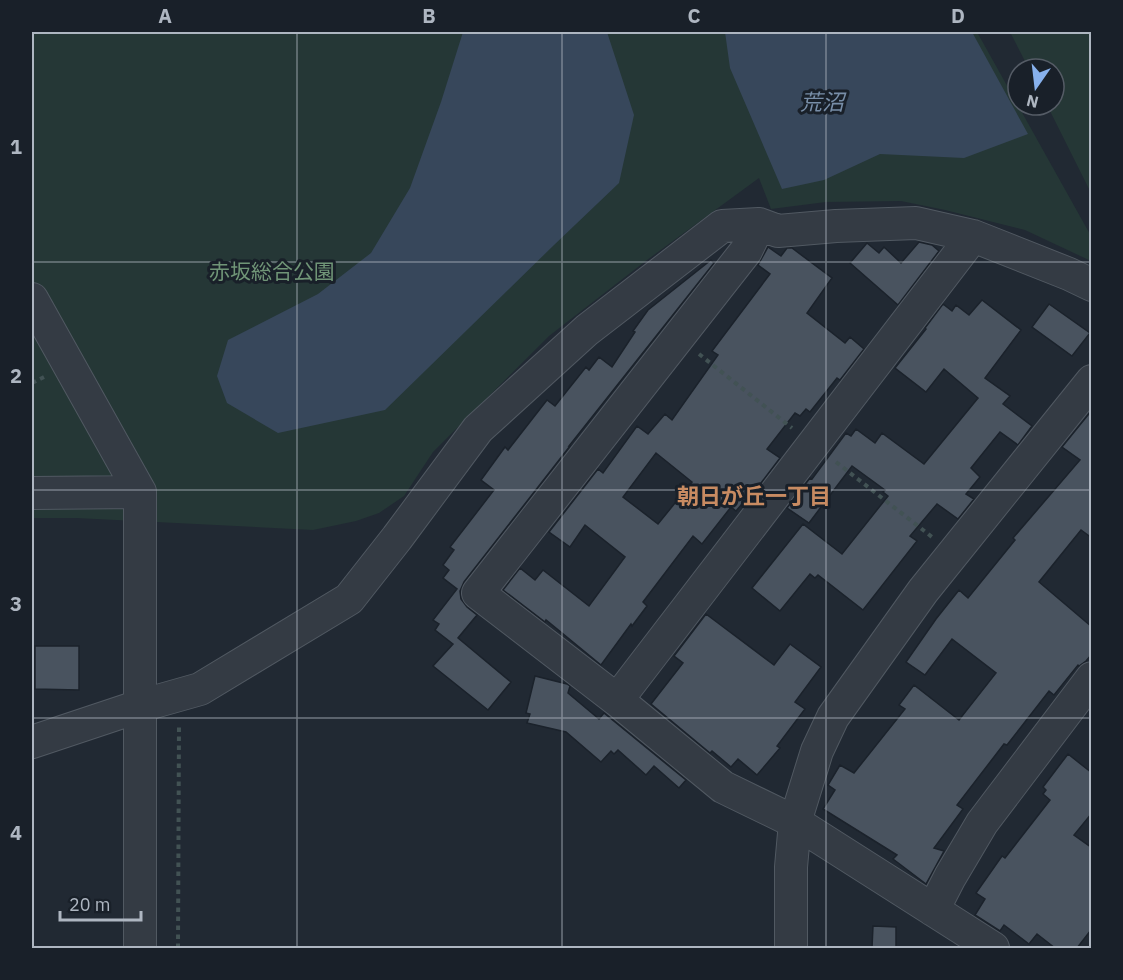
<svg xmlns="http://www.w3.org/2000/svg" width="1123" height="980" viewBox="0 0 1123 980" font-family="'IBM Plex Sans','Noto Sans JP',sans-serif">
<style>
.green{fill:#253736}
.water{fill:#37475b}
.building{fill:#49535f;stroke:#1b222b;stroke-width:1.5;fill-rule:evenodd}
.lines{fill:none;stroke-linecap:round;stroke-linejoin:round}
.minor-casing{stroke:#515962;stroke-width:34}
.path{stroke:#425254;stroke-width:4;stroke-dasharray:4.5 4.5;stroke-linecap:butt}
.minor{stroke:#343b44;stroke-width:32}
.grid{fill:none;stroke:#aeb6c1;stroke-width:1.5;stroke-opacity:0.55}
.labels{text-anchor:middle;stroke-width:6;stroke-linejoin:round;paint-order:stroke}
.park-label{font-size:21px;fill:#709577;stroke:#192029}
.water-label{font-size:22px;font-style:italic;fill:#788ea8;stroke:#192029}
.neighbourhood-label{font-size:22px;font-weight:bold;fill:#c88b62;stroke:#192029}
.neatline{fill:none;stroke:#aeb6c1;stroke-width:2}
.grid-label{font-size:20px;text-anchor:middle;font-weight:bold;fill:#aeb6c1}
</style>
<rect width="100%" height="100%" fill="#212933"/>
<path class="green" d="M 32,32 L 977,32 L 1091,236 L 1091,261 L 1025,230 L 945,210 L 901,201 L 826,202 L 771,209 L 759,178 L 647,260 L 549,336 L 433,452 L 404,496 L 379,513 L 356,521 L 313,530 L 76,518 L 32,518 Z
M 1010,32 L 1091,32 L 1091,193 L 1047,105 L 1054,105 L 1054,69 L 1029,69 Z"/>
<path class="water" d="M 463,32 L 607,32 L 634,115 L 619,183 L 554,245 L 385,410 L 278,433 L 227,403 L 217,376 L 228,340 L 318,294 L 371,253 L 410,188 L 441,102 Z
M 725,32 L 972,32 L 1028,134 L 964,158 L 880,154 L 824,180 L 782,189 L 730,68 Z"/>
<path class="building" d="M 919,242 L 932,245 L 939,251 L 898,305 L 850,263 L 867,243 L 879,253 L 884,247 L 901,263 Z
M 768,247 L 781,256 L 787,248 L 792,248 L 832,278 L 807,313 L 845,343 L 850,337 L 864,349 L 840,380 L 837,378 L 810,412 L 806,409 L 800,416 L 795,413 L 767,449 L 780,458 L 758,487 L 757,486 L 736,511 L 731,507 L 702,544 L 693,536 L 643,602 L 647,606 L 632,626 L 631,624 L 601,665 L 546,620 L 545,622 L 503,590 L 520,568 L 535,580 L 543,570 L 589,606 L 625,557 L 585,525 L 570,547 L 549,532 L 598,469 L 603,473 L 637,426 L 648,434 L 665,414 L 672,420 L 718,355 L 712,351 L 770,274 L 758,265 ZM 656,453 L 692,482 L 658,524 L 623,497 Z
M 711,260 L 714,263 L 569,446 L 570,446 L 464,582 L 460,591 L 461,599 L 467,607 L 477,615 L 458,638 L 511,682 L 488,710 L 433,666 L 453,644 L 435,630 L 439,624 L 433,620 L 457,589 L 443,578 L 449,570 L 443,565 L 454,550 L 450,547 L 494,490 L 481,480 L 505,447 L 508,450 L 547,400 L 555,406 L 586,367 L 589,370 L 599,357 L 612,367 L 635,332 L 633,331 L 648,310 Z
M 982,300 L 1021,330 L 985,378 L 1010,396 L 1003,404 L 1032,426 L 1018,445 L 1000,432 L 971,468 L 980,477 L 966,494 L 974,499 L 958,519 L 937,504 L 910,536 L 917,541 L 863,610 L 818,575 L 815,578 L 810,574 L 780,611 L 752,588 L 803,524 L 842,554 L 888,496 L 883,492 L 885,490 L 852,466 L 809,523 L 787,508 L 810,478 L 812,479 L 846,433 L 851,436 L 856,429 L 875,443 L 882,433 L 924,464 L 978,398 L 944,369 L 926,392 L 895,368 L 926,329 L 925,328 L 943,304 L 952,311 L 956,305 L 969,315 Z
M 1049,304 L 1090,333 L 1072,356 L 1032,327 Z
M 1092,410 L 1092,538 L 1081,530 L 1039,582 L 1092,627 L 1092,654 L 1086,661 L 1079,666 L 1078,665 L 1054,695 L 1049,691 L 1007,745 L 1004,744 L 957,805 L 963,809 L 934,848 L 944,851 L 926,884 L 893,859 L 897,855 L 823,809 L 835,790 L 828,785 L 840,765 L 854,773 L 905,709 L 899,705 L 914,685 L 959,720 L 996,673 L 952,639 L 925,675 L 906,662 L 936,619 L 959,590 L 968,598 L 1015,540 L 1013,538 L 1080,460 L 1062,447 Z
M 706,614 L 774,665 L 790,644 L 821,667 L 795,702 L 805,709 L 777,746 L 780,748 L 757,775 L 738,759 L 731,767 L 712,751 L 710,753 L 651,704 L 683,663 L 674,656 Z
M 35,646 L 79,646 L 79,690 L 35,689 Z
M 535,676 L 567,684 L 570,686 L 568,693 L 599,719 L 604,713 L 686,780 L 679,788 L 654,766 L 646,775 L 618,750 L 614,754 L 611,751 L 601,762 L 566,732 L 527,723 L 530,714 L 526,713 Z
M 1068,754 L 1092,773 L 1092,813 L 1074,835 L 1092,848 L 1091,930 L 1077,948 L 1055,948 L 1037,934 L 1029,944 L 1004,925 L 1000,931 L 975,915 L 985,899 L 976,893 L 1002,856 L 1005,858 L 1050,800 L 1043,794 L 1046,790 L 1043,787 Z
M 873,926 L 896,927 L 896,948 L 872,948 Z"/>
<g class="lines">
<defs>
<path id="minor" d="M 759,224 L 746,251 L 478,593 L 617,700 L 723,787 L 795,822 L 993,948
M 32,299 L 140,492 L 140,948
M 32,493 L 140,492
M 617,700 L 973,236
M 32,742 L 140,706 L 200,689 L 349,599 L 397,538 L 478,429 L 587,330 L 722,226 L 759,224 L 778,231 L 836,226 L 916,223 L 973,236 L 1069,274 L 1092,285
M 933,910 L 950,877 L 982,823 L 1092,678
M 791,948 L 791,867 L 795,822 L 817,751 L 833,717 L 923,591 L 1092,381"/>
</defs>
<use href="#minor" class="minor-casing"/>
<path class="path" d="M 699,354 L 792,428
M 32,383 L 44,377
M 836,462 L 932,537
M 178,948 L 179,724"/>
<use href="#minor" class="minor"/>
</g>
<path class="grid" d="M 297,32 L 297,948M 562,32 L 562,948M 826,32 L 826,948M 32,262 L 1092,262M 32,490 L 1092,490M 32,718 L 1092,718"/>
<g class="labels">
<g class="park-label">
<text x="272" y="279">赤坂総合公園</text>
</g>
<g class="water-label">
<text x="822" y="110">荒沼</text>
</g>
<g class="neighbourhood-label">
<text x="754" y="504">朝日が丘一丁目</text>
</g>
</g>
<rect width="1123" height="980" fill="none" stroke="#192029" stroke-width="66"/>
<g transform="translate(1036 87) rotate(194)"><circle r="28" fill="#192029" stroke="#555c66" stroke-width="1.5"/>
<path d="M0-4.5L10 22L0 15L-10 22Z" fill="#87b1ed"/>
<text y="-9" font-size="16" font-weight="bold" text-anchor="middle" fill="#aeb6c1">N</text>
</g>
<path d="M60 911v9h81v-9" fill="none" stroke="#aeb6c1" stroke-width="3"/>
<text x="69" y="911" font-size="18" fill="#aeb6c1" stroke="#192029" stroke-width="4.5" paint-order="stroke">20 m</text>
<rect x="33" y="33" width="1057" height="914" class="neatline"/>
<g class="grid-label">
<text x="165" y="23">A</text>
<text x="429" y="23">B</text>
<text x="694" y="23">C</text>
<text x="958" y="23">D</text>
<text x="16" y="154">1</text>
<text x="16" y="383">2</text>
<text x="16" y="611">3</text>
<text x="16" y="840">4</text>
</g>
</svg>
